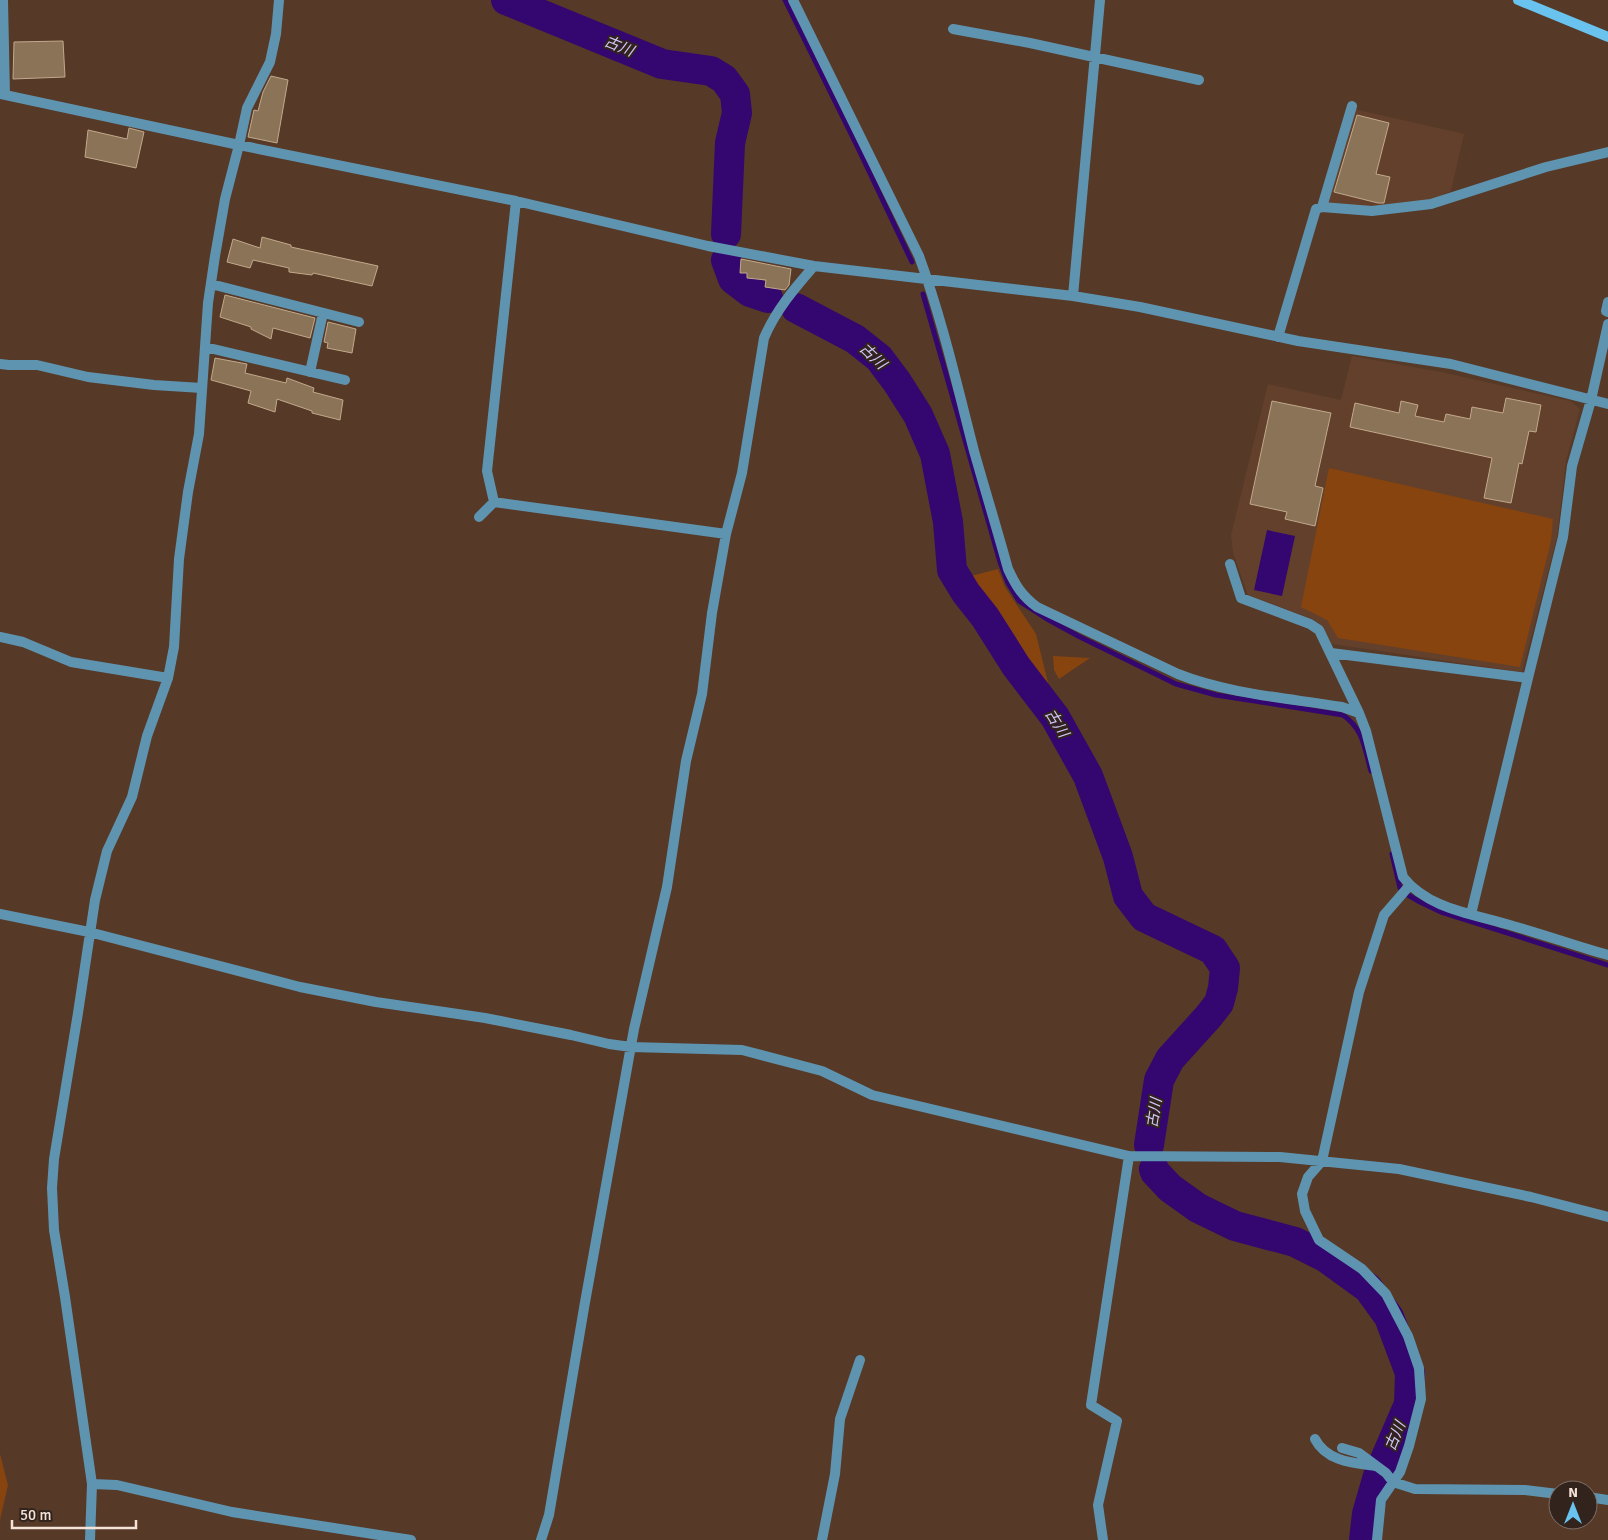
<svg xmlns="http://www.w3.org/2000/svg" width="1608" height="1540" viewBox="0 0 1608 1540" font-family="Signika,'Noto Sans JP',sans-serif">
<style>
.built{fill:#63402b}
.green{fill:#88440e}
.water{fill:#330670}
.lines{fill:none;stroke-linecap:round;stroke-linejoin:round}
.stream{stroke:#330670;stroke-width:5}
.river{stroke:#330670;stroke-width:30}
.building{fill:#8b7357;stroke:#c2a98b}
.street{stroke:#5f94b0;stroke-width:10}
.secondary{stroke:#6ac2ef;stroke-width:10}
.labels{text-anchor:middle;stroke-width:4;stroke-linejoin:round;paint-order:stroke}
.water-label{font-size:15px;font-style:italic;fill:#d0c7fd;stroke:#32241c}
</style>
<rect width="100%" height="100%" fill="#563927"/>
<path class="built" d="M 1354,109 L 1464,134 L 1451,191 L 1429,201 L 1382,207 L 1354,207 L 1326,202 Z
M 1352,356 L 1441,372 L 1570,401 L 1580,409 L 1566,461 L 1557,537 L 1522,672 L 1332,644 L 1322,626 L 1313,619 L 1248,595 L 1233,553 L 1231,535 L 1268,384 L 1341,400 Z"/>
<path class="green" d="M 1329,468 L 1553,519 L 1551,541 L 1520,667 L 1338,638 L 1327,620 L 1301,607 Z
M 963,569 L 971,576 L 998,569 L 1005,587 L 1036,634 L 1048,683 L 1040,684 L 965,580 Z
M 1053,656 L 1090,658 L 1059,679 L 1054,670 Z
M 0,1454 L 8,1485 L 0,1520 Z"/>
<path class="water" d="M 1267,530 L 1295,536 L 1282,596 L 1254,590 Z"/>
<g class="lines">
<path class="stream" d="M 785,0 L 858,148 L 912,262
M 923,294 L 1000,562 L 1008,583 L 1019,601 L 1047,619 L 1080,637 L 1176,684 L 1216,695 L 1343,715 C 1364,730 1364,747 1371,771
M 1392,854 L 1400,888
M 1408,895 L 1420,902 L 1441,912 L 1608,965"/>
<path class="river" d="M 506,0 L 662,64 L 711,71 L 724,79 L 735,94 L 737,113 L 730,143 L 726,234
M 726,260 L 733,279 L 750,292 L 768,298
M 796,308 L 855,339 L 879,358 L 897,382 L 918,415 L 935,454 L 948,522 L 952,570 L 966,593 L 985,617 L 1016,666 L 1055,717 L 1088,776 L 1118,857 L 1128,896 L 1144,917 L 1213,950 L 1225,968 L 1223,988 L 1219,1003 L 1208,1017 L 1170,1059 L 1159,1080 L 1149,1145
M 1154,1169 L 1155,1172 L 1170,1188 L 1198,1208 L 1235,1226 L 1295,1242 L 1325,1257 L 1368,1288 L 1389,1317 L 1410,1373 L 1409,1404 L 1378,1476 L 1367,1514 L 1364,1540"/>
</g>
<path class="building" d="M 63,41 L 65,77 L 13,79 L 14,42 Z
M 271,76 L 288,80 L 277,143 L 248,137 L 254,110 L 258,111 L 263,92 Z
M 1357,115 L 1389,123 L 1376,174 L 1390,177 L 1384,203 L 1378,203 L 1334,192 Z
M 129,128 L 144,132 L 136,168 L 85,157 L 88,130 L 127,139 Z
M 262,237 L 291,245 L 291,247 L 378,266 L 372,286 L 313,273 L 312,275 L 289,272 L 289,268 L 253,260 L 250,268 L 227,262 L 233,239 L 260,248 Z
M 741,259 L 791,269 L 789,285 L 785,290 L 765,287 L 766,280 L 747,278 L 747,273 L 740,273 Z
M 225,295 L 315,318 L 310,338 L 273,328 L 271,339 L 251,329 L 251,327 L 220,317 Z
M 328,322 L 356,329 L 352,353 L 327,348 L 328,343 L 324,342 Z
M 215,358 L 247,364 L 245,373 L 286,383 L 287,378 L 314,388 L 313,392 L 343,400 L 340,420 L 312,413 L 312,411 L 277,399 L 275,412 L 248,403 L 251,391 L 211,380 Z
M 1506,398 L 1541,405 L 1536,432 L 1529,431 L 1522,464 L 1519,463 L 1511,503 L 1484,498 L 1492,458 L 1350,427 L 1355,403 L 1399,413 L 1401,401 L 1418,405 L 1415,416 L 1444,422 L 1446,414 L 1470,419 L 1472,407 L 1503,413 Z
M 1272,401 L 1331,413 L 1315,486 L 1323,488 L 1315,526 L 1285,519 L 1287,512 L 1250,504 Z"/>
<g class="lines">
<path class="street" d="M 3,0 L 5,95
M 793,0 L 919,256 C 942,319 957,385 974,451 C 985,490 997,529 1008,569 C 1016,586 1022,596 1037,607 L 1178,674 C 1228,694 1288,698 1342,707 L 1359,713 L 1366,731 L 1403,877 C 1429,910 1475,914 1513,926 C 1545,935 1576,946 1608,955
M 953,29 L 1030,43 L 1199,80
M 0,94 L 239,145 L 516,201 L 708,246 L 814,266 L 1073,296 L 1140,307 L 1298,341 L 1451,364 L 1608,404
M 1322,207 L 1352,106
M 211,284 L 359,322
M 1073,296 L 1100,0
M 1608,302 L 1606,311 L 1608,312
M 1278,337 L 1316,209 L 1322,207 L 1372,211 L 1431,204 L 1546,167 L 1608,152
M 205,347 L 345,380
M 0,364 L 9,365 L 37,365 L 88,377 L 154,385 L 202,388
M 310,372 L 323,313
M 494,502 L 487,471 L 516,201
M 479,517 L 494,502 L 726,534
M 1230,564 L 1241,598 L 1310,624 L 1319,630 L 1359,713
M 0,637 L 23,642 L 71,662 L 168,678
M 1331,653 L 1528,678
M 0,914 L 89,932 L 300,987 L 376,1002 L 485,1018 L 571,1035 L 609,1044 L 631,1047 L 742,1050 L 822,1071 L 872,1095 L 1129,1156 L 1280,1157 L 1399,1169 L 1531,1197 L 1608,1217
M 1471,914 L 1528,678 L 1563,537 L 1572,466 L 1591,400 L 1608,324
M 1315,1439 C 1326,1461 1353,1463 1375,1466
M 1342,1448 L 1359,1453 L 1386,1473 L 1393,1482 L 1415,1489 L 1525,1490 L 1558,1494
M 92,1484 L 117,1485 L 232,1512 L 411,1540
M 1588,1497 L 1608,1500
M 90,1540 L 92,1484 L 65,1297 L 54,1230 L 52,1188 L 54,1159 L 78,1013 L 95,900 L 107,851 L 132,797 L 147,736 L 168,678 L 174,647 L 179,559 L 188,492 L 199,434 L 208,303 L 215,256 L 225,199 L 239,145 L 247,108 L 270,62 L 276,34 L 279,0
M 541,1540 L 549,1515 L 584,1308 L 634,1029 L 667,887 L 686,761 L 702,694 L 712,613 L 726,534 L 742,473 L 764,338 C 776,310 794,289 814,266
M 822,1540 L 835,1474 L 840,1419 L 860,1360
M 1103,1540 L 1098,1505 L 1117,1421 L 1091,1405 L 1129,1156
M 1377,1540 L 1381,1500 L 1400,1472 L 1409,1446 L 1421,1399 L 1419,1368 L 1408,1336 L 1386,1294 L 1362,1269 L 1319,1240 L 1305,1211 L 1302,1194 L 1308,1177 L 1322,1161 L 1359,992 L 1384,915 L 1410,885"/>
<path class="secondary" d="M 1518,0 L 1608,37"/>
</g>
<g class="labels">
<g class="water-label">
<text transform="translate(619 46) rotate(22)" y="5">古川</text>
<text transform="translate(873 356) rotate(44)" y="5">古川</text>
<text transform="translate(1057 723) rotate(58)" y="5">古川</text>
<text transform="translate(1154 1113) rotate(-81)" y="5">古川</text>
<text transform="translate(1395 1436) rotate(-67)" y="5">古川</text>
</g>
</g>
<g transform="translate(1573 1505)"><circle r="24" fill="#32241c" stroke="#807067"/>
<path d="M0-4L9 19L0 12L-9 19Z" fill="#69c3f1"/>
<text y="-8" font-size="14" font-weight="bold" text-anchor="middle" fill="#f5e3d8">N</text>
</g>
<path d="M12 1520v8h124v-8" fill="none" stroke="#f5e3d8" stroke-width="2.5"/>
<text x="20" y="1520" font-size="15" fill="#f5e3d8" stroke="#32241c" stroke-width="4" paint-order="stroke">50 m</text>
</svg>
